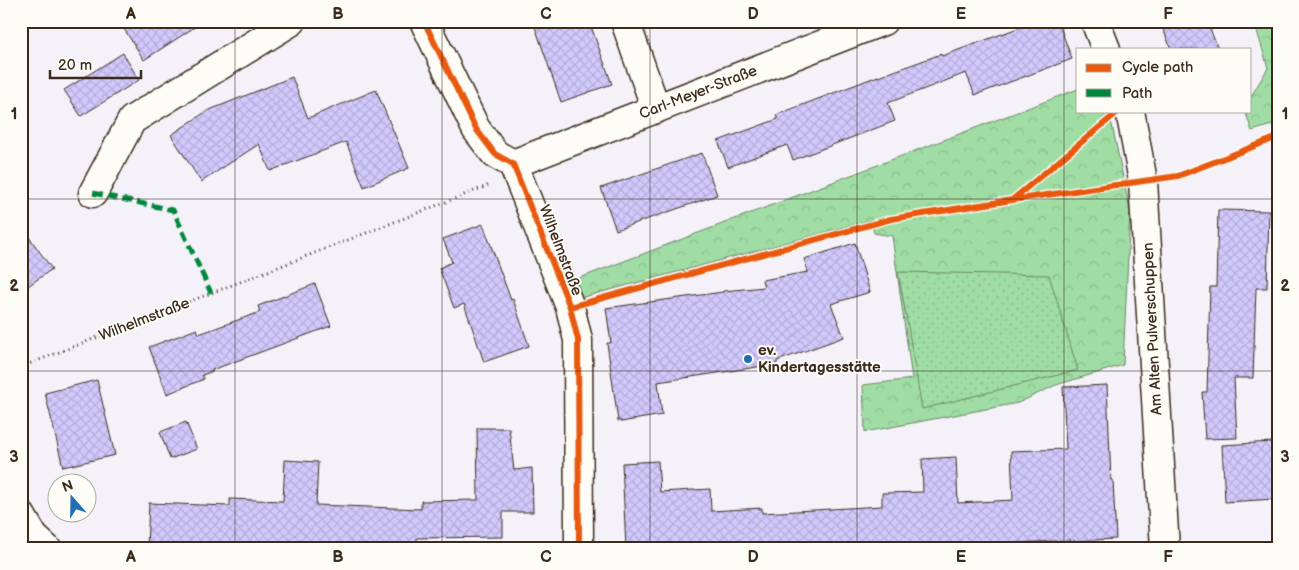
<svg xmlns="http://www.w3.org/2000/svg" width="1299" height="570" viewBox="0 0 1299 570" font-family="'Balsamiq Sans',sans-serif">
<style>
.forest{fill:url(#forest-crowns);stroke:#6d8462;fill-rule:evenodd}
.park{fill:url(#park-dots);stroke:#6d8462}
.building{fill:url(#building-cross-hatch);stroke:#3b2a1e}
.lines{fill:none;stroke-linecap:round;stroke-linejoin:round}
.minor-casing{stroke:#3b2a1e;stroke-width:31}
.path{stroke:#3b2a1e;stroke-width:3;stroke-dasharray:1 4;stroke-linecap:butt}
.minor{stroke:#fdfcf7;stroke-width:28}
.quiet{stroke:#00873e;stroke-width:5;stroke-dasharray:10 5;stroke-linecap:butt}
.cycleway-casing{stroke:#fdfcf7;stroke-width:9}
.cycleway{stroke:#e8590c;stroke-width:6}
.grid{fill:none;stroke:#3b2a1e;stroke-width:1;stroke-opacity:0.55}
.poi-dot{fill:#1f6fb2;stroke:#fdfcf7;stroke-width:2}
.labels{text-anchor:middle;stroke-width:4;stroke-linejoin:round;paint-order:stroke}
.street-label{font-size:15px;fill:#3b2a1e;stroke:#fdfcf7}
.poi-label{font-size:15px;font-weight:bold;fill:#3b2a1e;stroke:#fdfcf7;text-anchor:start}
.neatline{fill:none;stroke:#3b2a1e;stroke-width:2}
.grid-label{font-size:16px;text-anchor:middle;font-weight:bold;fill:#3b2a1e}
</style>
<defs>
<pattern id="forest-crowns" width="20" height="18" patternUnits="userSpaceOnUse" patternTransform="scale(1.25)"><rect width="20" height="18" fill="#9fdda5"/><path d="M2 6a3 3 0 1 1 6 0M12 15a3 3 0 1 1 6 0" fill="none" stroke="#8abe8e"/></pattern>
<pattern id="park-dots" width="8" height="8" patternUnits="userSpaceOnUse" patternTransform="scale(1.25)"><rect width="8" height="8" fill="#9fdda5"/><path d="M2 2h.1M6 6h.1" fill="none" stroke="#8abe8e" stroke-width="1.8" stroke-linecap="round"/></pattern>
<pattern id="building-cross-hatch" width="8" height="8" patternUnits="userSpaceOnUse" patternTransform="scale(1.25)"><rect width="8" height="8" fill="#d1c9fc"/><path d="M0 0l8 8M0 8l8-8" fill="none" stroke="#b4add8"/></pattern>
</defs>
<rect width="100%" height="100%" fill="#f4f2f8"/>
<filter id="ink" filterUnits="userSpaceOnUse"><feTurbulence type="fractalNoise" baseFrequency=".02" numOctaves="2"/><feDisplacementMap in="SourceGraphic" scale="10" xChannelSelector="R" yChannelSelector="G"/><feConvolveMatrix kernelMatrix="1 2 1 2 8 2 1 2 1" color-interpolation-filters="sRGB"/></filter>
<g filter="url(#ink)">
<path class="forest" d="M 1254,21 L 1278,21 L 1278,123 L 1252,131 L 1245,111 L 1250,111 L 1250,98 L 1268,68 Z
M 1078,89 L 1078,111 L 1109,111 L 1130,210 L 1123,365 L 1056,385 L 1018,403 L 865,432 L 863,385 L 912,379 L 892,236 L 874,233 L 871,220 L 576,299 L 569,282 ZM 898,272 L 1077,370 L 906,315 Z"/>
<path class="park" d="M 898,272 L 1049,275 L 1078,370 L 922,409 L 906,315 Z"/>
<path class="building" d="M 119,21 L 204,21 L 144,60 Z
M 533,21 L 589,21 L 612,84 L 561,102 Z
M 1037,21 L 1058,21 L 1072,59 L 975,95 L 966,73 L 888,103 L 895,121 L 793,160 L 787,145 L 728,167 L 718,141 L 778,119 L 776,115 L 878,76 L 878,77 L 941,54 L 942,56 Z
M 1160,21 L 1207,21 L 1218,49 L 1171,49 Z
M 123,53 L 139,80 L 81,116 L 64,90 Z
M 292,77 L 308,118 L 376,90 L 409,168 L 364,187 L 346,142 L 270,171 L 259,144 L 201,182 L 171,135 L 207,111 Z
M 702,153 L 717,195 L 616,230 L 601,188 Z
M 1218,210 L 1269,211 L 1267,288 L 1256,288 L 1253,378 L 1234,378 L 1237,438 L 1205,439 L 1202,392 L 1207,392 L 1210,287 L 1216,287 Z
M 483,224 L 511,300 L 513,299 L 529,346 L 484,362 L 464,304 L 454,308 L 439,268 L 452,262 L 443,239 Z
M 21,226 L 52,269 L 21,291 Z
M 855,243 L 870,292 L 831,304 L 844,337 L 777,361 L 777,364 L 658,382 L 662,415 L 621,422 L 621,421 L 618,421 L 607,343 L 611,343 L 606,308 L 723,292 L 723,291 L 764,287 L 762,280 L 808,272 L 804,259 Z
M 315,284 L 331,326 L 212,370 L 213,371 L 202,375 L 204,379 L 167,394 L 149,347 L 197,329 L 199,334 L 260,312 L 258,306 Z
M 97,380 L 115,455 L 63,467 L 45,393 Z
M 1107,385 L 1111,480 L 1113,480 L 1116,539 L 1071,541 L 1071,540 L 906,549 L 626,549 L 622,463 L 658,461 L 660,492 L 710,489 L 711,511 L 762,508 L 762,513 L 882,506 L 882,493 L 923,492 L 922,459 L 956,457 L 958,503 L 1013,500 L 1011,451 L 1066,449 L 1063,387 Z
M 186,422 L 197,449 L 170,459 L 160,432 Z
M 477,428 L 509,428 L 514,470 L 532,468 L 533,512 L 503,512 L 503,537 L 417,538 L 416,549 L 147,549 L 149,503 L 230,506 L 230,499 L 283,501 L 285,460 L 318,462 L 316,505 L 421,509 L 421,501 L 478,500 Z
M 1272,442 L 1276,499 L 1225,502 L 1222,445 Z"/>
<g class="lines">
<defs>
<path id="minor" d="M 424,21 L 476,129 L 495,154 L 513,164 L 570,307 L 578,340 L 579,549
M 625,21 L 656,109
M 1095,21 L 1106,49
M 1130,111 L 1143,181 L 1165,549
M 513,164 L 883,21
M 93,193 L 132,120 L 292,21
M 21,515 L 34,537 L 47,549"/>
</defs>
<use href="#minor" class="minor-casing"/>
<path class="path" d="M 21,367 L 487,186 L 490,183"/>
<use href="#minor" class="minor"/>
<path class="quiet" d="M 93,193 L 173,210 L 211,293"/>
<defs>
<path id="cycleway" d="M 424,21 L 476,129 L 495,154 L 513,164 L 570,307 L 578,340 L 579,549
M 1012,200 L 1119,111
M 570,307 L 891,219 L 1012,200 L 1178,176 L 1278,137"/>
</defs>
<use href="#cycleway" class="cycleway-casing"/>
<use href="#cycleway" class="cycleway"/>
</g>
</g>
<path class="grid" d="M 235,21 L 235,549M 442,21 L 442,549M 650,21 L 650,549M 857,21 L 857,549M 1064,21 L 1064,549M 21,199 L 1278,199M 21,371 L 1278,371"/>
<circle class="poi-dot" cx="748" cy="359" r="5"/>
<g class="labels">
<g class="street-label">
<text transform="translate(698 92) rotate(-21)" y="5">Carl-Meyer-Straße</text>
<text transform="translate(561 250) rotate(69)" y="5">Wilhelmstraße</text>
<text transform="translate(144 319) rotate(-21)" y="5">Wilhelmstraße</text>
<text transform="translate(1152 329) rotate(-93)" y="5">Am Alten Pulverschuppen</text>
</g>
<g class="poi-label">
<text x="758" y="355">ev.<tspan x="758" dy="17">Kindertagesstätte</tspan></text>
</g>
</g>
<rect width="1299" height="570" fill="none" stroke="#fdfcf7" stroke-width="55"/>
<rect x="1076" y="48" width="175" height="65" fill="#fdfcf7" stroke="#afa8a0"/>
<rect x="1086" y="64" width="25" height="8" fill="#e8590c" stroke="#afa8a0"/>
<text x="1122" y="72" font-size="15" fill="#3b2a1e">Cycle path</text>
<rect x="1086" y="89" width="25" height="8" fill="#00873e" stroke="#afa8a0"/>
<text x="1122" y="98" font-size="15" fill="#3b2a1e">Path</text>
<g transform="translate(72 498) rotate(340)"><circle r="24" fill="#fdfcf7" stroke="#afa8a0"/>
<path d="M0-4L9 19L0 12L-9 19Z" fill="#1f6fb2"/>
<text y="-8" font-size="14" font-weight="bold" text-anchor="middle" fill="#3b2a1e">N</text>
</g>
<path d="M50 70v8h91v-8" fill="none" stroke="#3b2a1e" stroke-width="2.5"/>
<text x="58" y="70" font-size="15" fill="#3b2a1e" stroke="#fdfcf7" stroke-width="4" paint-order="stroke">20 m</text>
<rect x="28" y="28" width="1244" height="514" class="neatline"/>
<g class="grid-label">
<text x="131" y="19">A</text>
<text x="338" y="19">B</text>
<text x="546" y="19">C</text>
<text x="753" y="19">D</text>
<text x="961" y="19">E</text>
<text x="1168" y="19">F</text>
<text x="14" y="119">1</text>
<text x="1285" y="119">1</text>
<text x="14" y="291">2</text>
<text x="1285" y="291">2</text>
<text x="14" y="462">3</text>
<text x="1285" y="462">3</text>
<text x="131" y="562">A</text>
<text x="338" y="562">B</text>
<text x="546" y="562">C</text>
<text x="753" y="562">D</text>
<text x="961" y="562">E</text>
<text x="1168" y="562">F</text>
</g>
</svg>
